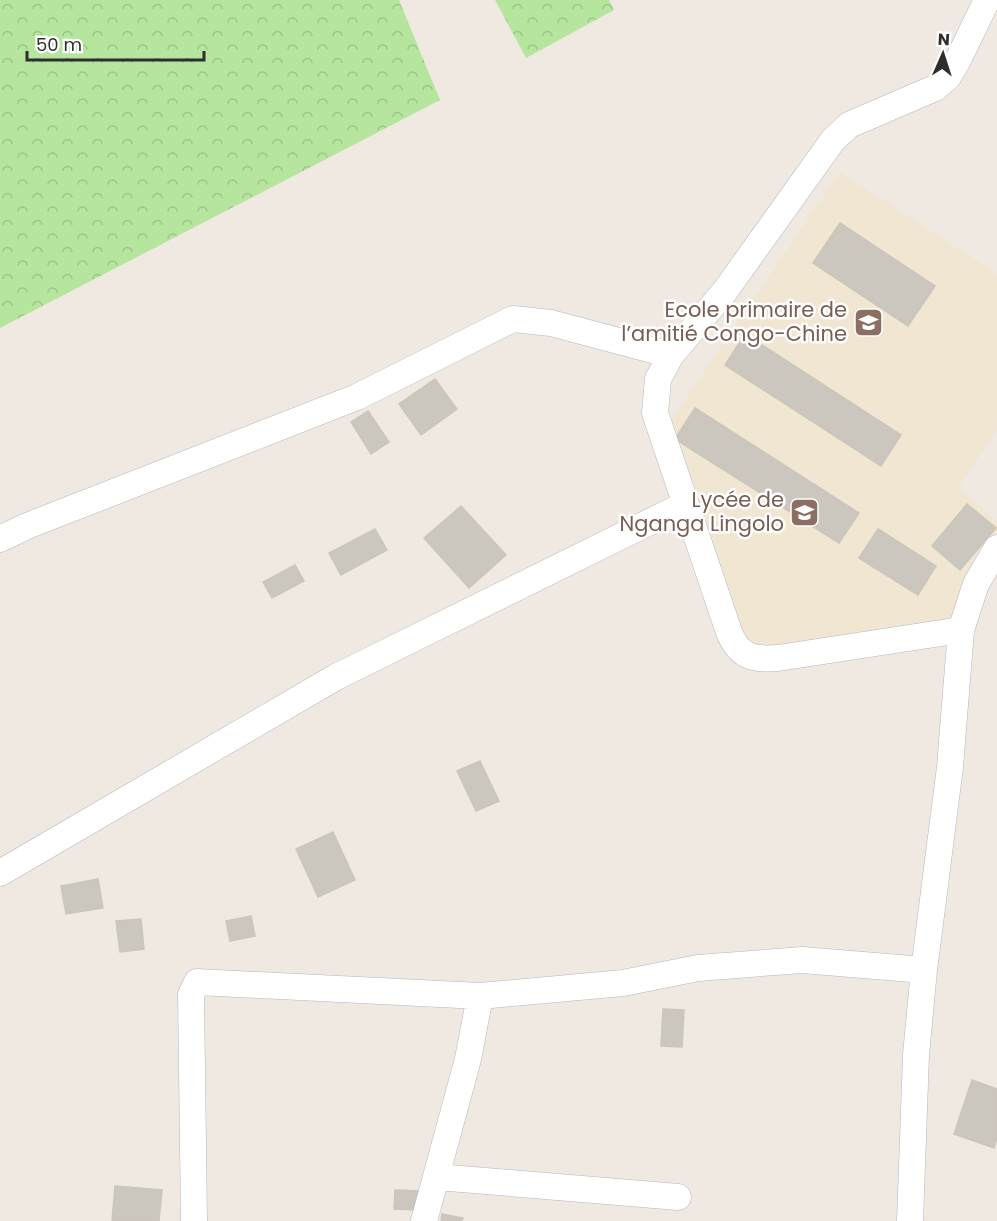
<svg xmlns="http://www.w3.org/2000/svg" width="997" height="1221" viewBox="0 0 997 1221" font-family="Poppins,sans-serif">
<style>
.education{fill:#f0e6d1}
.forest{fill:url(#forest-crowns)}
.building{fill:#cbc7bf;stroke:#cbc5ba;stroke-width:1.5}
.lines{fill:none;stroke-linecap:round;stroke-linejoin:round}
.minor-casing{stroke:#b4b7c1;stroke-width:27}
.minor{stroke:#fff;stroke-width:26}
.labels{text-anchor:middle;stroke-width:5;stroke-linejoin:round;paint-order:stroke}
.education-label{font-size:21px;fill:#785e54;stroke:#fff;text-anchor:end}
</style>
<defs>
<pattern id="forest-crowns" width="20" height="18" patternUnits="userSpaceOnUse" patternTransform="scale(1.5)"><rect width="20" height="18" fill="#b6e59e"/><path d="M2 6a3 3 0 1 1 6 0M12 15a3 3 0 1 1 6 0" fill="none" stroke="#9dc588"/></pattern>
</defs>
<rect width="100%" height="100%" fill="#efe9e1"/>
<path class="education" d="M 840,172 L 997,274 L 997,430 L 958,488 L 997,521 L 997,548 L 961,630 L 752,657 L 662,434 Z"/>
<path class="forest" d="M 0,0 L 399,0 L 440,100 L 0,328 Z
M 495,0 L 609,0 L 614,10 L 526,58 Z"/>
<path class="building" d="M 840,223 L 935,286 L 908,326 L 813,263 Z
M 745,334 L 901,435 L 881,466 L 725,365 Z
M 435,379 L 457,409 L 421,435 L 399,404 Z
M 695,408 L 859,513 L 839,543 L 675,439 Z
M 368,411 L 389,442 L 371,454 L 351,422 Z
M 967,504 L 996,528 L 960,570 L 932,546 Z
M 461,506 L 506,555 L 469,588 L 424,538 Z
M 375,529 L 387,550 L 341,575 L 329,553 Z
M 878,529 L 936,566 L 918,595 L 859,558 Z
M 295,565 L 304,581 L 272,598 L 263,582 Z
M 480,761 L 499,801 L 476,811 L 457,771 Z
M 333,832 L 355,880 L 318,897 L 296,849 Z
M 98,879 L 103,908 L 66,914 L 61,886 Z
M 251,916 L 255,936 L 230,941 L 226,921 Z
M 141,919 L 144,949 L 120,952 L 116,921 Z
M 663,1009 L 684,1010 L 682,1047 L 661,1046 Z
M 972,1080 L 997,1089 L 997,1138 L 994,1148 L 954,1134 Z
M 115,1186 L 162,1190 L 159,1221 L 112,1221 Z
M 395,1190 L 420,1191 L 419,1210 L 394,1209 Z
M 442,1214 L 463,1218 L 462,1221 L 441,1221 Z"/>
<g class="lines">
<defs>
<path id="minor" d="M 0,539 L 27,526 L 357,397 L 513,319 L 551,323 L 671,355
M 961,630 L 778,658 C 753,660 739,657 729,632 L 655,413 L 658,379 L 671,355 L 725,291 L 833,140 L 849,125 L 935,88 L 948,77 L 957,62 L 987,0
M 0,873 L 336,677 L 686,504
M 437,1177 L 678,1197
M 194,1221 L 191,995 L 197,982 L 480,996 L 623,983 L 698,968 L 802,960 L 924,970
M 424,1221 L 468,1059 L 480,996
M 910,1221 L 916,1055 L 924,970 L 950,767 L 961,630 L 976,584 L 997,548"/>
</defs>
<use href="#minor" class="minor-casing"/>
<use href="#minor" class="minor"/>
</g>
<defs>
<symbol id="school-square" viewBox="-11 -11 22 22"><rect x="-9" y="-9" width="18" height="18" rx="4" fill="#8d6e63" stroke="#fff"/><path d="M0-5L7-2L0 1L-7-2ZM-4 1L0 2.5L4 1V4Q0 6-4 4Z" fill="#fff"/></symbol>
</defs>
<g fill-rule="evenodd">
<use href="#school-square" x="852" y="306" width="33" height="33"/>
<use href="#school-square" x="788" y="496" width="33" height="33"/>
</g>
<g class="labels">
<g class="education-label">
<text x="847" y="317">Ecole primaire de<tspan x="847" dy="24">l’amitié Congo-Chine</tspan></text>
<text x="784" y="507">Lycée de<tspan x="784" dy="24">Nganga Lingolo</tspan></text>
</g>
</g>
<g transform="translate(943 54) rotate(3)" stroke="#ffffff" stroke-width="4.5" paint-order="stroke">
<path d="M0-4.5L10 22L0 15L-10 22Z" fill="#2e2e2e"/>
<text y="-9" font-size="16" font-weight="bold" text-anchor="middle" fill="#2e2e2e">N</text>
</g>
<path d="M27 51v9h177v-9" fill="none" stroke="#2e2e2e" stroke-width="3"/>
<text x="36" y="51" font-size="18" fill="#2e2e2e" stroke="#ffffff" stroke-width="4.5" paint-order="stroke">50 m</text>
</svg>
